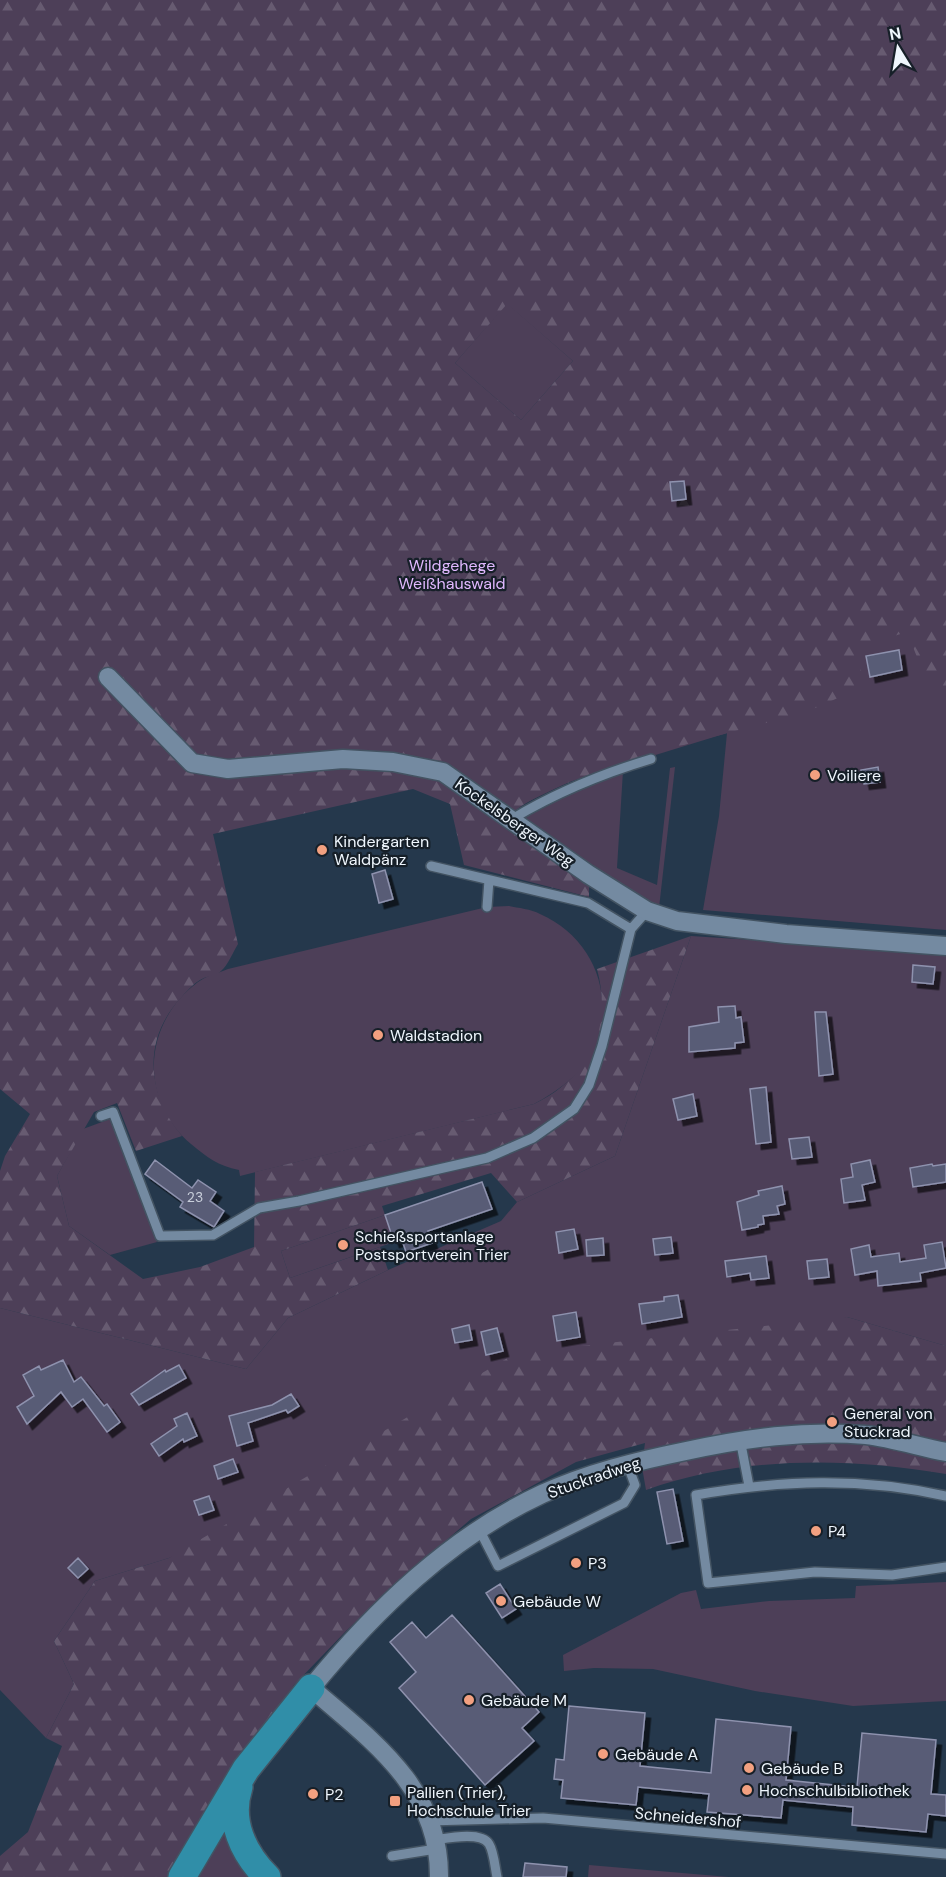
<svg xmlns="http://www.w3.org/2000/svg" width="946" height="1877" viewBox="0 0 946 1877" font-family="'DM Sans',sans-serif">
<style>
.green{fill:#4d3f58}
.forest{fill:url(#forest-firs);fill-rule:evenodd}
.building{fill:#585b76;stroke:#8e92ae;stroke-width:1.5;filter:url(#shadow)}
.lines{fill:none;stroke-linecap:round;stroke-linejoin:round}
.service-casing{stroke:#435362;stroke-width:12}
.minor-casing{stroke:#435362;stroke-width:21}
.primary-casing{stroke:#435362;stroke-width:30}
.service{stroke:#748aa1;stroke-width:9}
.minor{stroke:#748aa1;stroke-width:18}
.primary{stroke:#308ea8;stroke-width:27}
.poi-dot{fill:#f2a080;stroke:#161f28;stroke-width:2}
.labels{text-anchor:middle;stroke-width:4.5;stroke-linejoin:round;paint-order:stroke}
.number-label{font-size:14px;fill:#c9cfdb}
.park-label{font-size:16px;fill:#e0b8fe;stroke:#161f28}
.poi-label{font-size:16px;fill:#eff6fd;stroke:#161f28;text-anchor:start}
.street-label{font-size:16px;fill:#eff6fd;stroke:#161f28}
</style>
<defs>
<pattern id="forest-firs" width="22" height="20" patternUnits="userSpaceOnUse" patternTransform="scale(1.5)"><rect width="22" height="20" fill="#4d3f58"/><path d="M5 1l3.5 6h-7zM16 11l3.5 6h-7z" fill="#675b71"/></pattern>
<filter id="shadow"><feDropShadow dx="5.5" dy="5.5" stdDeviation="0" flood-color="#0009"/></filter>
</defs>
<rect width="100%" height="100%" fill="#25384c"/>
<path class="green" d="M 507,303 L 573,361 L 521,420 L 455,363 Z
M 946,402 L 946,930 L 703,910 L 719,816 L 727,733 L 571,781 L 515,808 L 657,515 Z
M 675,767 L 659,908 L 599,874 L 524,820 L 526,817 C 558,800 589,784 623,771 L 617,868 L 657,885 L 670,768 Z
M 509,906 C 518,908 531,909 540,914 C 593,937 616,995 595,1049 C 585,1072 555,1093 534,1104 L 240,1176 L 239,1170 C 218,1166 207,1157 191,1144 C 138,1099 143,1023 198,982 C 206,976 218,973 228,969 L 487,907 Z
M 691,936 L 946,953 L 946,1346 L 847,1317 L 169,1558 L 95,1581 L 54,1641 L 74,1684 L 46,1738 L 0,1690 L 0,1308 L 246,1369 L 288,1318 L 388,1270 L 501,1221 L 517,1202 L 615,1156 Z
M 110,1119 L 157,1242 L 110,1255 L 69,1226 L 57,1176 L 83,1129 Z
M 385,1215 L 394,1242 L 290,1278 L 281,1251 Z
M 946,1582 L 946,1701 L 853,1706 L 755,1691 L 653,1669 L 594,1668 L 564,1671 L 563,1655 L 681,1593 L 696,1590 L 701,1609 L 769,1601 L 855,1598 L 856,1586 Z
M 223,1816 L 255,1877 L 187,1877 Z
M 589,1865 L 729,1877 L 588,1877 Z"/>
<path class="forest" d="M 0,0 L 946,0 L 946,694 L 921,667 L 907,632 L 855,648 L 865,685 C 847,693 829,703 810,710 C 747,731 541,774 506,820 L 589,879 L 589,897 L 464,865 L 450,804 L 413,789 L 213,834 L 238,944 C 233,952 228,965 221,971 C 216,976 206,976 200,980 C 193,984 185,993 180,999 C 142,1040 147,1095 182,1136 L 136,1151 L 117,1103 L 94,1112 L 57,1176 L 69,1226 L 143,1279 L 200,1267 L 254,1247 L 255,1172 L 534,1104 C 590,1077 613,1029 597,969 L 691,936 L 615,1156 L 517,1202 L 491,1173 L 382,1206 L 385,1215 L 281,1251 L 290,1278 L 380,1247 L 388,1270 L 288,1318 L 246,1369 L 0,1308 L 0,1171 L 5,1156 L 30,1114 L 0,1089 ZM 507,304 L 573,361 L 521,420 L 455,363 Z
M 847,1317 L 946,1346 L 946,1474 C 846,1457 742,1456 646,1490 L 642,1467 L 645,1443 L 576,1462 L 471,1519 L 408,1573 L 346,1631 L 294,1685 L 237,1763 L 172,1877 L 0,1877 L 0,1856 L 28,1832 L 62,1746 L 46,1738 L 74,1684 L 54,1641 L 95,1581 L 169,1558 L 516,1353 Z"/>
<path class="building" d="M 684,481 L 686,499 L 672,501 L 670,482 Z
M 899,650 L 902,670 L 870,677 L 866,656 Z
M 878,767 L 880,782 L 864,784 L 861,770 Z
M 385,870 L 393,899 L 379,903 L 372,874 Z
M 913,965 L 935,967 L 933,984 L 912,982 Z
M 735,1006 L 736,1018 L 741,1017 L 744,1042 L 735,1043 L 735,1048 L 689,1052 L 689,1027 L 719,1022 L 718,1007 Z
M 815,1012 L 826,1012 L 833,1074 L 819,1076 Z
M 766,1087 L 771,1142 L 756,1144 L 750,1089 Z
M 693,1094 L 697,1116 L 678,1120 L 673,1099 Z
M 809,1137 L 812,1157 L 792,1159 L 789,1139 Z
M 155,1160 L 192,1188 L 198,1180 L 216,1192 L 210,1201 L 224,1211 L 214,1227 L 180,1207 L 183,1202 L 145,1174 Z
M 870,1160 L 875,1182 L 862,1185 L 865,1200 L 844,1203 L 841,1179 L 853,1177 L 851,1164 Z
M 932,1164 L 933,1166 L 946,1164 L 946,1182 L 913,1187 L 910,1168 Z
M 482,1182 L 492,1209 L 428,1231 L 432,1243 L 406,1252 L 402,1240 L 394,1242 L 385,1215 Z
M 782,1186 L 785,1204 L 777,1206 L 779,1214 L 763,1216 L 764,1224 L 758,1225 L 758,1227 L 742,1230 L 737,1202 L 759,1195 L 758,1191 Z
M 574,1229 L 578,1249 L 559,1253 L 556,1232 Z
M 671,1237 L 673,1253 L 655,1255 L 653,1239 Z
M 603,1238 L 604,1255 L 587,1256 L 586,1240 Z
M 942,1242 L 946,1268 L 920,1273 L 921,1281 L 878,1286 L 877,1271 L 855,1275 L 851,1249 L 869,1245 L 871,1257 L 899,1253 L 900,1262 L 926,1258 L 924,1245 Z
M 766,1256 L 769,1278 L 751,1280 L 750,1273 L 727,1277 L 725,1261 Z
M 827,1259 L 829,1277 L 809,1279 L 807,1261 Z
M 678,1295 L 682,1317 L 642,1324 L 639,1304 L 664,1301 L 664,1297 Z
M 576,1312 L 580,1337 L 557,1341 L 553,1316 Z
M 469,1325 L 472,1340 L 455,1343 L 452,1329 Z
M 497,1328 L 503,1351 L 486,1355 L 481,1332 Z
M 63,1360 L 74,1382 L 81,1377 L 104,1406 L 107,1404 L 120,1422 L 107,1432 L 83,1399 L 72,1407 L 61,1392 L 27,1424 L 17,1407 L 34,1396 L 23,1375 L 39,1366 L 41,1370 Z
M 179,1365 L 186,1378 L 139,1405 L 131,1394 L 165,1370 L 166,1372 Z
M 291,1394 L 299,1406 L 288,1413 L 286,1410 L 248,1423 L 253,1441 L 237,1446 L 229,1416 L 272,1405 Z
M 187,1413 L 197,1436 L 184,1442 L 183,1439 L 159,1456 L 151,1444 L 177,1426 L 174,1419 Z
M 233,1459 L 238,1472 L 218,1479 L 214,1466 Z
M 673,1489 L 683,1541 L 667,1544 L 657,1492 Z
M 209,1496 L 214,1510 L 199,1515 L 194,1501 Z
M 78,1558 L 88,1569 L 78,1578 L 68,1568 Z
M 500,1584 L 516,1609 L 502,1618 L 486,1593 Z
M 452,1615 L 539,1712 L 522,1728 L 534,1741 L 485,1785 L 399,1688 L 416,1672 L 390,1642 L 412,1622 L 426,1638 Z
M 569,1706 L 645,1713 L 640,1766 L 711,1773 L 716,1719 L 791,1727 L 786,1780 L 844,1786 L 857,1787 L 862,1733 L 936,1740 L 931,1794 L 946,1795 L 946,1816 L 928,1814 L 926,1832 L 852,1825 L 853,1807 L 783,1800 L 781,1818 L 707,1812 L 709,1794 L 638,1787 L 636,1805 L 561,1798 L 563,1780 L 554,1779 L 556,1759 L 564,1760 Z
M 525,1863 L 567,1867 L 566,1877 L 523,1877 Z"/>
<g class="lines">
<defs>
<path id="service" d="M 512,819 C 557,792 601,774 651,759
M 431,866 L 588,903 L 631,929
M 487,907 L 489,880
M 101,1116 L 113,1112 L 160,1236 L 213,1235 L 259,1208 L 299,1201 L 487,1158 L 533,1138 L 574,1109 L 589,1085 L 602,1046 L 631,929 L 647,911
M 740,1439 L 749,1486
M 946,1496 C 860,1477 782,1480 696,1495 L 708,1583 L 815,1572 L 892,1575 L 946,1567
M 479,1529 L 498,1566 L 624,1503 L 635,1485 L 627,1463
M 428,1821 L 543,1818 L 946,1854
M 435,1840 C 448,1838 481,1831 489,1844 C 494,1852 495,1868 497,1877
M 392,1856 L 436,1849"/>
<path id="minor" d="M 108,677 L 192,763 L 228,769 L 343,759 L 393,762 L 443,772 L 588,874 L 647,911 L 677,921 L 786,934 L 946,946
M 439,1877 C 440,1788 371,1740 311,1688 C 375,1610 450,1537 542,1494 C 588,1473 637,1461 686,1451 C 746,1438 804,1430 866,1435 C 892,1438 920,1447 946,1452"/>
<path id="primary" d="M 239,1787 C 228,1821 243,1853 267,1877
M 182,1877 L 246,1769 L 311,1688"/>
</defs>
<use href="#service" class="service-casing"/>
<use href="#minor" class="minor-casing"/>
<use href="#primary" class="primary-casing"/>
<use href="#service" class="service"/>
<use href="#minor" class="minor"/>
<use href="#primary" class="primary"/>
</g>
<g class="poi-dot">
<circle cx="815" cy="775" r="6"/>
<circle cx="322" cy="850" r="6"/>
<circle cx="378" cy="1035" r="6"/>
<circle cx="343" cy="1245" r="6"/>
<circle cx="832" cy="1422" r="6"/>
<circle cx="816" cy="1531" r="6"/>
<circle cx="576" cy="1563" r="6"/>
<circle cx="501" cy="1601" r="6"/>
<circle cx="469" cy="1700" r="6"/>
<circle cx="603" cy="1754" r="6"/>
<circle cx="749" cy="1768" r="6"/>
<circle cx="747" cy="1790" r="6"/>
<circle cx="313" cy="1794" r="6"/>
<rect x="389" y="1795" width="12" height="12" rx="3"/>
</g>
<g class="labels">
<g class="number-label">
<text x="195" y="1202">23</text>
</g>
<g class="park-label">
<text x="452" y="571">Wildgehege<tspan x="452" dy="18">Weißhauswald</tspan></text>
</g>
<g class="poi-label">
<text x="827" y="781">Voiliere</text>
<text x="334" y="847">Kindergarten<tspan x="334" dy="18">Waldpänz</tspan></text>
<text x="390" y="1041">Waldstadion</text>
<text x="355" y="1242">Schießsportanlage<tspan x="355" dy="18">Postsportverein Trier</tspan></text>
<text x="844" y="1419">General von<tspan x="844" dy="18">Stuckrad</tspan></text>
<text x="828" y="1537">P4</text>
<text x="588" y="1569">P3</text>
<text x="513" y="1607">Gebäude W</text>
<text x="481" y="1706">Gebäude M</text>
<text x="615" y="1760">Gebäude A</text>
<text x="761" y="1774">Gebäude B</text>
<text x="759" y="1796">Hochschulbibliothek</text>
<text x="407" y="1798">Pallien (Trier),<tspan x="407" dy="18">Hochschule Trier</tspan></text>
<text x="325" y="1800">P2</text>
</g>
<g class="street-label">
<text transform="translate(515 822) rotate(35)" y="6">Kockelsberger Weg</text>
<text transform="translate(594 1477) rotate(-19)" y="6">Stuckradweg</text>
<text transform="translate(688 1817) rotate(5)" y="6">Schneidershof</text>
</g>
</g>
<g transform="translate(898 48) rotate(349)" stroke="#161f28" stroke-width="4.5" paint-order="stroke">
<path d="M0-4.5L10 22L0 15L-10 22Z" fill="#eff6fd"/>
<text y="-9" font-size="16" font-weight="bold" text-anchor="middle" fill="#eff6fd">N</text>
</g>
</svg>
